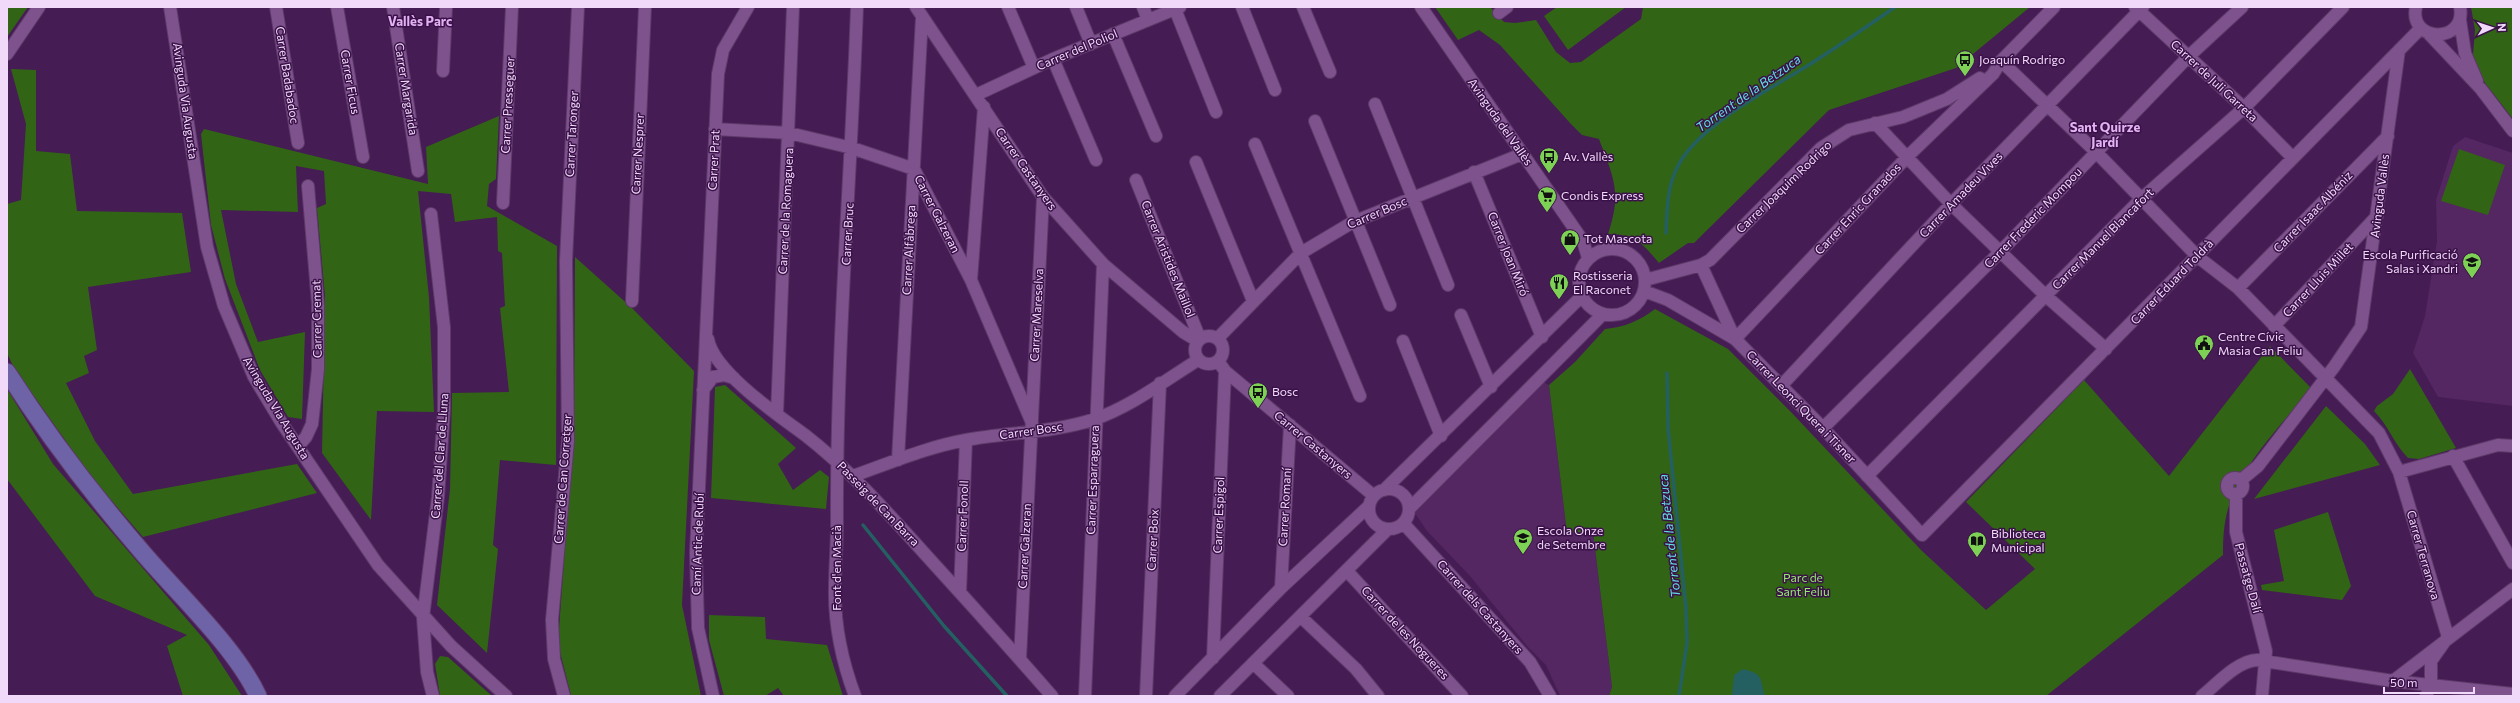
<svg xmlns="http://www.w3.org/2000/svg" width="2520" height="703" viewBox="0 0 2520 703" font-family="Commissioner,sans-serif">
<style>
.built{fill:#542662}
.green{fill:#326416}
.water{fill:#246061}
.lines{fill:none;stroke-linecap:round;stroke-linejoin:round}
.stream{stroke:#246061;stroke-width:3.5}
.minor-casing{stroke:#5e396a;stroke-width:14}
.secondary-casing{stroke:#5e396a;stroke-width:19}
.minor{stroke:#7e538d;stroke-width:12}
.secondary{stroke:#6e63a6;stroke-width:17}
.labels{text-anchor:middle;stroke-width:3;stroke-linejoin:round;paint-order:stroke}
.street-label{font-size:12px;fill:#f1d9fa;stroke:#3a1148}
.poi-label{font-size:12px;fill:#f1d9fa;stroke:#3a1148;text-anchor:start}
.park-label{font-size:12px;fill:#96ed6f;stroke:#3a1148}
.neighbourhood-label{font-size:13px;font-weight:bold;fill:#e2b2f3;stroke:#3a1148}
.water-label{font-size:13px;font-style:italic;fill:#63dee0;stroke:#3a1148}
</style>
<rect width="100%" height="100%" fill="#451c53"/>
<path class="built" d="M 2465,137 L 2513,153 L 2513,406 L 2438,397 L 2413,353 L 2425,316 L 2437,241 L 2436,200 L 2453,146 Z
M 1543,382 L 1549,385 L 1567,533 L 1593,532 L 1612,687 L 1609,696 L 1560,696 L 1546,665 L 1527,646 L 1470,576 L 1427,531 L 1415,513 Z"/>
<path class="green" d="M 7,7 L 28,7 L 7,37 Z
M 1435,7 L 1490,7 L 1504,22 L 1515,23 L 1536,20 L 1556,52 L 1570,63 L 1581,62 L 1641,19 L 1643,7 L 2030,7 L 1956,68 L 1829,110 L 1694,243 L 1688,243 L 1659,263 C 1642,243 1635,234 1608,234 C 1622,192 1614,179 1599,139 L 1582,135 L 1570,123 L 1500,45 L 1479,30 L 1458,40 Z
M 1557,7 L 1626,7 L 1568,50 L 1544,16 Z
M 2471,7 L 2513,7 L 2513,119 L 2482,79 L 2473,55 L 2475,30 Z
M 11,69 L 36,70 L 36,151 L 70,154 L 77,211 L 182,213 L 191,272 L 88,287 L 97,350 L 84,356 L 89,373 L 66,383 L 95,441 L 133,494 L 297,464 L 317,493 L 143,537 L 92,478 L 14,368 L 7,353 L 7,204 L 21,200 L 26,124 Z
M 499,116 L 496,179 L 489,184 L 487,206 L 557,246 L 556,465 L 500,460 L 493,545 L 498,549 L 487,653 L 437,605 L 450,489 L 452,393 L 509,392 L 500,308 L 505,306 L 502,253 L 498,251 L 497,217 L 455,222 L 451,194 L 418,191 L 429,297 L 434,412 L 377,411 L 371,520 L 322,453 L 325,296 L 317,208 L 326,204 L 324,171 L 296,166 L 298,212 L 221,210 L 236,284 L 258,342 L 305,332 L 302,419 L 288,417 L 260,370 L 225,279 L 211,225 L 201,134 L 204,129 L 428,184 L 426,147 Z
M 2459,149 L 2505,165 L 2488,215 L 2441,201 Z
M 575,257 L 632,308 L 694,371 L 682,605 L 701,696 L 571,695 L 560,652 L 559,629 L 574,425 Z
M 1655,309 L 1728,349 L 1791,412 L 1921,550 L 1986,610 L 2035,569 L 1966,502 L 2084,380 L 2169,476 L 2270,346 L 2311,388 C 2284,422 2246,460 2231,500 C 2224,518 2223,536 2223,555 L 2046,696 L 1609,696 L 1612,687 L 1593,532 L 1567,533 L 1549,385 L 1575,362 L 1605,329 C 1625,327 1639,321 1655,309 Z
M 2410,369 L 2456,448 L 2419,459 L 2408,458 C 2394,444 2388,425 2374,411 L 2377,406 L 2393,394 Z
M 725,385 L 796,448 L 778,464 L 793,490 L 820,470 L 829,477 L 826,509 L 711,498 L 715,387 Z
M 7,389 L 53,464 L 209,645 L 242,696 L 183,696 L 167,646 L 187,635 L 95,596 L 7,479 Z
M 2326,406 L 2365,444 L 2380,465 L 2254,499 Z
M 2328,512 L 2351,586 L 2342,600 L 2262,590 L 2261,585 L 2284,581 L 2274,530 Z
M 709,615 L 765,617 L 766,639 L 827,645 L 843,696 L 784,696 L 778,688 L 765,696 L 724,696 L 709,640 Z
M 440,656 L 448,657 L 492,696 L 440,696 L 435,664 Z"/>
<path class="water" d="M 1743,669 C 1765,674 1759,679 1765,696 L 1732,696 L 1734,675 Z"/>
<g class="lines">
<path class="stream" d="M 1666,233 C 1667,212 1667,187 1677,168 C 1696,126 1774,87 1812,63 C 1840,45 1868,26 1895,7
M 1667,373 L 1668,427 L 1686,609 L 1687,643 L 1679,696
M 863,525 L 944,626 L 1007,696"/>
<defs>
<path id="minor" d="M 170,7 L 207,247 L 224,306 L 254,377 L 281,422 L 378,565 L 451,646 L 506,696
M 276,7 L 298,143
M 337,7 L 363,157
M 393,7 L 418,171
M 916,7 L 1043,197 L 1103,264 L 1183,332 L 1198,341
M 1008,7 L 1034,68
M 1076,7 L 1091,44
M 1143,7 L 1148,20
M 1242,7 L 1275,90
M 1303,7 L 1330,72
M 1421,7 L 1583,241 L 1588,258
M 2135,7 L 2244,108 L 2292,157
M 2416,7 C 2408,43 2467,44 2460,7
M 1175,9 L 1216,112
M 1499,13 L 1507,7
M 2460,20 L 2465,53 L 2477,81
M 1113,34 L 1156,136
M 2429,34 L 2481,89 L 2513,131
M 7,54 L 39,7
M 1053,59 L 1096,160
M 2001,61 L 2096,152 L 2198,257 L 2238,288 L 2379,433 L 2399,472 L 2448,637 L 2431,661 L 2431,683 L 2426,696
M 443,71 L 446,7
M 976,95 L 1053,59 L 1180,7
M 1375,104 L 1448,285
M 1315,121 L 1390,305
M 1875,123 L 1951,204 L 2046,296 L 2106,349
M 715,129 L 789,133 L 852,148 L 914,169 L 971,280 L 1032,423
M 1255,144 L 1360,396
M 1196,162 L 1253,301
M 1474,172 L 1542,337
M 1136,180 L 1200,339
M 503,203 L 512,7
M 431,214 L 444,327 L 444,409 L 438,497 L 423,618 L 427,672 L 433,696
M1579 282a33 33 0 1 1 66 0a33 33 0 1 1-66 0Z
M 1701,265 L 1735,339 L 1823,428 L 1922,535 L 2421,28
M 971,280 L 984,107
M 1645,280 L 1701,265 L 1710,260 L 1821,148 L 1849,130 L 1903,117 L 1947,99 L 1980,78
M 2238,288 L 2388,136
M 1644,291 L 1668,300 L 1735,339 L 1908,156 L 1993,74 L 2001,61 L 2054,7
M 632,301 L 645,7
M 1461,315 L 1491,387
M 2274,326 L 2377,216
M1195 350a14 14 0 1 1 28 0a14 14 0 1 1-28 0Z
M 1218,338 L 1301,253 L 1353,222 L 1522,154
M 708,339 C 713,371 779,416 805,435 C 850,470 887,512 925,554 C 968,601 1010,648 1052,696
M 1403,341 L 1441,436
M 1218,361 L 1225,371 L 1374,496
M 1781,386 L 1951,204 L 2143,7
M 703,390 L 713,377 L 724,375 L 734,378
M 777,414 L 793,7
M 1823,428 L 2000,252 L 2189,56 L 2242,7
M 298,446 L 306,437 L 312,424 L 318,369 L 318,304 L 308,186
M 2453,456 L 2513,563
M 898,460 L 922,17
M 2399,472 L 2498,445 L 2513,446
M 853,476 C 890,463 927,447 966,440 C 1009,432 1053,433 1095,419 C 1132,406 1164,381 1198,360
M 1867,476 L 2141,199 L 2244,108 L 2343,7
M2227 486a8 8 0 1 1 16 0a8 8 0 1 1-16 0Z
M 2241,480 L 2258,466 L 2334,367 L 2361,327 L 2399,50
M1369 509a20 20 0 1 1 40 0a20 20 0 1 1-40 0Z
M 1384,490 L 1582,296
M 2236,494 L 2236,532 L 2266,651 L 2262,696
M 1409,509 L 1603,314
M 1404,524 L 1530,662 L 1550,696
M 1347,571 L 1462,696
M 1281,588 L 1290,425
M 960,592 L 966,440
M 1301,617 L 1356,669 L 1378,696
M 1213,658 L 1225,371
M 1020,659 L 1043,197
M 1253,663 L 1288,696
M 2393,681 L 2513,589
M 564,696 L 554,659 L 552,620 L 568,441 L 566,261 L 578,7
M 713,696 L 698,628 L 696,553 L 718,74 L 723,50 L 748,7
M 855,696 C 842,661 834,625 835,587 C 835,567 837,546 837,525 C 836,352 851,179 857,7
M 1085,696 L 1103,264
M 1146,696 L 1160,383
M 1175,696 L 1281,588 L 1369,506
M 1220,696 L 1388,529
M 2202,696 C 2217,684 2237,661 2257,660 L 2393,681 L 2513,694"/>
<path id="secondary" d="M 7,372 C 48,436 93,495 143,553 C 178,594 236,648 258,696"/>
</defs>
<use href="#minor" class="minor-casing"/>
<use href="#secondary" class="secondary-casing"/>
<use href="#minor" class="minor"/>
<use href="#secondary" class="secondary"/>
</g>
<defs>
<symbol id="bus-pin" viewBox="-11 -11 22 30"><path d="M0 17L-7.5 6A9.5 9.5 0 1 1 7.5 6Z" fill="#7dd154" stroke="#3a1148"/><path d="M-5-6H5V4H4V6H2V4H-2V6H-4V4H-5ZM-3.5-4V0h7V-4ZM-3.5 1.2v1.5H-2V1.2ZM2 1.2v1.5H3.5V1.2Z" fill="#111"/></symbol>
<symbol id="supermarket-pin" viewBox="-11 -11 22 30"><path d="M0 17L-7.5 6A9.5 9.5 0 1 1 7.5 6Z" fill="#7dd154" stroke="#3a1148"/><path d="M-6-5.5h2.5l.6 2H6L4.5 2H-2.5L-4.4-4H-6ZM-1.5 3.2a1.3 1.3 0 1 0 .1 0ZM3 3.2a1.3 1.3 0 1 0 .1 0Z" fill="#111"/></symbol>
<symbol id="shop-pin" viewBox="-11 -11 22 30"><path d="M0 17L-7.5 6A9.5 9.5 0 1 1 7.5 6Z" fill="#7dd154" stroke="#3a1148"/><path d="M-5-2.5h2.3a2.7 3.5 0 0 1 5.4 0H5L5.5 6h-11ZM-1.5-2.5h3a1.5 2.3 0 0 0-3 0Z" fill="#111"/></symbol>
<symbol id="school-pin" viewBox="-11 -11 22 30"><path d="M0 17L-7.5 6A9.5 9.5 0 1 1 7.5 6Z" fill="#7dd154" stroke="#3a1148"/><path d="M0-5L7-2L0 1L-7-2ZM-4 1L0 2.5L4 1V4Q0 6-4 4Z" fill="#111"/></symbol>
<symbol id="restaurant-pin" viewBox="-11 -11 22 30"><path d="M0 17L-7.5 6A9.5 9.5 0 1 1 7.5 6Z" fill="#7dd154" stroke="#3a1148"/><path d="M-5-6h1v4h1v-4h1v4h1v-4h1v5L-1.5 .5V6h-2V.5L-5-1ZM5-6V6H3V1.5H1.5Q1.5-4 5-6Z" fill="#111"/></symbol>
<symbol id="civic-pin" viewBox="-11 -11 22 30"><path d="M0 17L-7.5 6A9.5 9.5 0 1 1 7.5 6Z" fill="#7dd154" stroke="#3a1148"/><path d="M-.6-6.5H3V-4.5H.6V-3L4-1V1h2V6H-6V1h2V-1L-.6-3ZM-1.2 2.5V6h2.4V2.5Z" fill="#111"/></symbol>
<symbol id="library-pin" viewBox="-11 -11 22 30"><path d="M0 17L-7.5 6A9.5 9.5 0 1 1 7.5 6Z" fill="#7dd154" stroke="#3a1148"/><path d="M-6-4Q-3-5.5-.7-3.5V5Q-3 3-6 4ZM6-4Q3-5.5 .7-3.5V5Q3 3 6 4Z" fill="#111"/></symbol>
</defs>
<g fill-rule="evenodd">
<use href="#bus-pin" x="1954" y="49" width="22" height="30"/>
<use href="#bus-pin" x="1538" y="146" width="22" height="30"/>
<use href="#supermarket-pin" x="1536" y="185" width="22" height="30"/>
<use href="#shop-pin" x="1559" y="228" width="22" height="30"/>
<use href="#school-pin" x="2461" y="251" width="22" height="30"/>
<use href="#restaurant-pin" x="1548" y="272" width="22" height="30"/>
<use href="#civic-pin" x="2193" y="333" width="22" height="30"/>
<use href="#bus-pin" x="1247" y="381" width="22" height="30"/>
<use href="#school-pin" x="1512" y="527" width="22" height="30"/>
<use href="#library-pin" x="1966" y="530" width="22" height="30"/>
</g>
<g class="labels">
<g class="street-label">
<text transform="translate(1077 50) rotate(-23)" y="4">Carrer del Poliol</text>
<text transform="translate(287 75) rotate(81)" y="4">Carrer Badabadoc</text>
<text transform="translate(2214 81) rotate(43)" y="4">Carrer de Juli Garreta</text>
<text transform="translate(350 82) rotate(80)" y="4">Carrer Ficus</text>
<text transform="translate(406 89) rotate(81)" y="4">Carrer Margarida</text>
<text transform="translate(185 101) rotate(82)" y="4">Avinguda Via Augusta</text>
<text transform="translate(508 105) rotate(-87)" y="4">Carrer Presseguer</text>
<text transform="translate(1500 122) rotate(55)" y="4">Avinguda del Vallès</text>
<text transform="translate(572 134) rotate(-87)" y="4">Carrer Taronger</text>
<text transform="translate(638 154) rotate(-87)" y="4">Carrer Nesprer</text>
<text transform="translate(714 160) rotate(-87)" y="4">Carrer Prat</text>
<text transform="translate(1026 169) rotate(55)" y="4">Carrer Castanyers</text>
<text transform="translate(1784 187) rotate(-44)" y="4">Carrer Joaquim Rodrigo</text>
<text transform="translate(1961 195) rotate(-46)" y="4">Carrer Amadeu Vives</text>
<text transform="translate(2380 196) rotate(-83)" y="4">Avinguda Vallès</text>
<text transform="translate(1858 209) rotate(-47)" y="4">Carrer Enric Granados</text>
<text transform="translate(786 211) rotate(-87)" y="4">Carrer de la Romaguera</text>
<text transform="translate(2313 212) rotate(-46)" y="4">Carrer Isaac Albéniz</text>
<text transform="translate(1377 213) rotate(-23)" y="4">Carrer Bosc</text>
<text transform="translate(937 214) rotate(63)" y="4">Carrer Galzeran</text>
<text transform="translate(2033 218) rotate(-46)" y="4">Carrer Frederic Mompou</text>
<text transform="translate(848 234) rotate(-87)" y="4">Carrer Bruc</text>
<text transform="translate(2103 239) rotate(-45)" y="4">Carrer Manuel Blancafort</text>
<text transform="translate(909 250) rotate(-87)" y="4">Carrer Alfàbrega</text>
<text transform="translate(1508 254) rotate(68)" y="4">Carrer Joan Miró</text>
<text transform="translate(1168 259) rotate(68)" y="4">Carrer Aristides Maillol</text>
<text transform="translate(2318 280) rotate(-47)" y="4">Carrer Lluis Millet</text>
<text transform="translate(2172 282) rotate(-46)" y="4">Carrer Eduard Toldrà</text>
<text transform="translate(1037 315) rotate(-87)" y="4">Carrer Mareselva</text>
<text transform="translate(317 319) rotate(-91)" y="4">Carrer Cremat</text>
<text transform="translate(1801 407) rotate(46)" y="4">Carrer Leonci Quera i Tisner</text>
<text transform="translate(276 408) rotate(59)" y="4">Avinguda Via Augusta</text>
<text transform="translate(1031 431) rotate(-8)" y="4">Carrer Bosc</text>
<text transform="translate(1313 445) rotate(40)" y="4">Carrer Castanyers</text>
<text transform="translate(440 456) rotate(-86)" y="4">Carrer del Clar de Lluna</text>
<text transform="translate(563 479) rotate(-86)" y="4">Carrer de Can Corretger</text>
<text transform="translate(1093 480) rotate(-88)" y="4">Carrer Esparraguera</text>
<text transform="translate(878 504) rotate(46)" y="4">Passeig de Can Barra</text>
<text transform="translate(1285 507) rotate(-87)" y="4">Carrer Romaní</text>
<text transform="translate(1219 515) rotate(-88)" y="4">Carrer Espigol</text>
<text transform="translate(963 516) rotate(-88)" y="4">Carrer Fonoll</text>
<text transform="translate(1153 540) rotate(-87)" y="4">Carrer Boix</text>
<text transform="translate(698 544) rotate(-88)" y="4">Camí Antic de Rubí</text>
<text transform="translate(1025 546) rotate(-87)" y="4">Carrer Galzeran</text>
<text transform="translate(2423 555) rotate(74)" y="4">Carrer Terranova</text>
<text transform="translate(837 568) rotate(-90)" y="4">Font d'en Macià</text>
<text transform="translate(2248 578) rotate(75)" y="4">Passatge Dalí</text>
<text transform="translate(1480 607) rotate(48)" y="4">Carrer dels Castanyers</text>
<text transform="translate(1405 633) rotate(47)" y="4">Carrer de les Nogueres</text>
</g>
<g class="poi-label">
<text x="1979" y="64">Joaquín Rodrigo</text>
<text x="1563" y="161">Av. Vallès</text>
<text x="1561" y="200">Condis Express</text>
<text x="1584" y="243">Tot Mascota</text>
<text x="2458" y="259" text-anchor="end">Escola Purificació<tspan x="2458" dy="14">Salas i Xandri</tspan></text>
<text x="1573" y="280">Rostisseria<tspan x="1573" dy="14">El Raconet</tspan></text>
<text x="2218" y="341">Centre Cívic<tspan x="2218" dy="14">Masia Can Feliu</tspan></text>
<text x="1272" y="396">Bosc</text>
<text x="1537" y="535">Escola Onze<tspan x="1537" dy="14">de Setembre</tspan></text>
<text x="1991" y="538">Biblioteca<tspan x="1991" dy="14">Municipal</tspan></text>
</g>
<g class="park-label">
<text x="1803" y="582">Parc de<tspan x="1803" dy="14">Sant Feliu</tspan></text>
</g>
<g class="neighbourhood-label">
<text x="420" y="26">Vallès Parc</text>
<text x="2105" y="132">Sant Quirze<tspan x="2105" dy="15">Jardí</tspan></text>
</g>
<g class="water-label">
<text transform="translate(1748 93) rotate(-35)" y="5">Torrent de la Betzuca</text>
<text transform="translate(1669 536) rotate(-96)" y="5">Torrent de la Betzuca</text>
</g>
</g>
<rect width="2520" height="703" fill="none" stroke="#f1d9fa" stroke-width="16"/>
<g transform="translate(2492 28) rotate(87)" stroke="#3a1148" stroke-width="3" paint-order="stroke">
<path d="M0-3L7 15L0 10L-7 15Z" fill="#f1d9fa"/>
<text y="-6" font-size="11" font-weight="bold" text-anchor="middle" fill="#f1d9fa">N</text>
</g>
<path d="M2384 687v6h90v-6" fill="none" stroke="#f1d9fa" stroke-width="2"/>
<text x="2390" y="687" font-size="12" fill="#f1d9fa" stroke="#3a1148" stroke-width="3" paint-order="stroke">50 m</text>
</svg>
